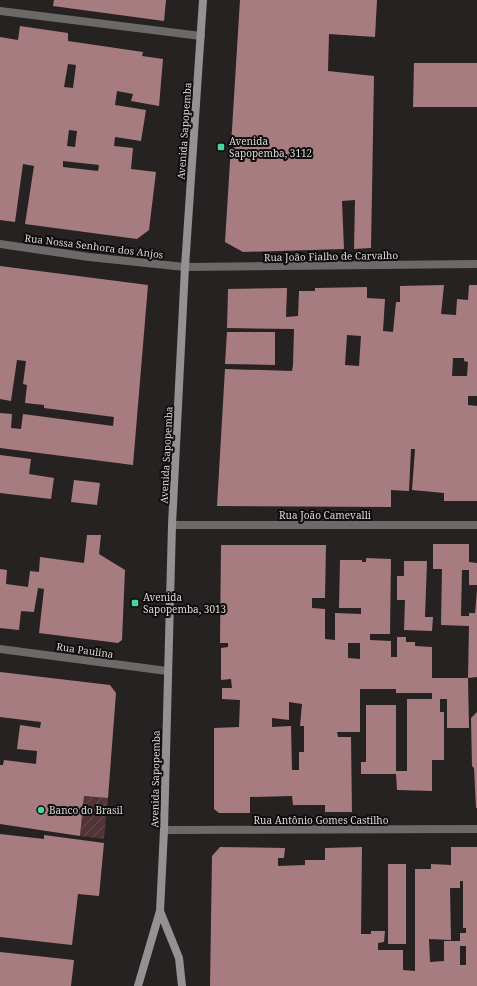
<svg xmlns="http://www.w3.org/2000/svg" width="477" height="986" viewBox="0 0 477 986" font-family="'Noto Serif',serif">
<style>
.garden{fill:url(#garden-furrows)}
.building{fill:#a77c80;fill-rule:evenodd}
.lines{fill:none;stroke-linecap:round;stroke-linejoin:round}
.lane{stroke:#6c6969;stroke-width:8}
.street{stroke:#6c6969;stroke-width:8}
.secondary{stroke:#959091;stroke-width:8}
.poi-dot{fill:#4cd39b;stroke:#0e0c0c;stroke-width:1.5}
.labels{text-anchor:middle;stroke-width:4;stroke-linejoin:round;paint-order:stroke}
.street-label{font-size:10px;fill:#dbd7d7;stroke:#0e0c0c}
.poi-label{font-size:10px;fill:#dbd7d7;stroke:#0e0c0c;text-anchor:start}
</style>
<defs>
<pattern id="garden-furrows" width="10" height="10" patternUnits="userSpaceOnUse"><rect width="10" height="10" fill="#513437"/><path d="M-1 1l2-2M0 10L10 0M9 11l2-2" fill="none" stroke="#695153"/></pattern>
</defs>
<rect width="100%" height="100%" fill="#272222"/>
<path class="garden" d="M 84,796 L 108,798 L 104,839 L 80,836 Z"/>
<path class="building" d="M 54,0 L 166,0 L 164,21 L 53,6 Z
M 240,0 L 377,0 L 375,37 L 329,34 L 328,71 L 374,76 L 371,248 L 354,249 L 355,200 L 342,201 L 344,249 L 243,252 L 225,242 Z
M 20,26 L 68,33 L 68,41 L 143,52 L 142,56 L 163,59 L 159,106 L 131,101 L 133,94 L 117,91 L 115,105 L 146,110 L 141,141 L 115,137 L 114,146 L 133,148 L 131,169 L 156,172 L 149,230 L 137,239 L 25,224 L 34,166 L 23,164 L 15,222 L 0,220 L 0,37 L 18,40 ZM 68,64 L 76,65 L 73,88 L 64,87 ZM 69,130 L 77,131 L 75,147 L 67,146 ZM 63,161 L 99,165 L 98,171 L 63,167 Z
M 414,63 L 477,63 L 477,107 L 413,107 Z
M 0,266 L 148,285 L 133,465 L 0,448 L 0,413 L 12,414 L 11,428 L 21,429 L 23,414 L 113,426 L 114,417 L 44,408 L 44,405 L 25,403 L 27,385 L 23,384 L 26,361 L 17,360 L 11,401 L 0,399 Z
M 444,285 L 441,314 L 456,315 L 457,299 L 468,300 L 469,285 L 477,285 L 477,396 L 468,396 L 468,405 L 477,406 L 477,501 L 444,501 L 444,493 L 412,490 L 415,449 L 411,449 L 409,491 L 391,490 L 391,507 L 217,506 L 225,369 L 292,371 L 293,365 L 294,329 L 227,328 L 228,289 L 287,288 L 286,317 L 298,316 L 299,291 L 315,291 L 315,288 L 367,287 L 367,298 L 385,299 L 383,331 L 393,332 L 396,302 L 400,302 L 400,286 ZM 347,335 L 361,336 L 359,366 L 345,365 ZM 453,358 L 464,358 L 464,361 L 468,362 L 467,376 L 452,376 Z
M 227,332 L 275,332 L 275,365 L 225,364 Z
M 0,455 L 31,459 L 29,474 L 54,478 L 51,499 L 0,493 Z
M 74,480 L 100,483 L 97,505 L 71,502 Z
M 87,535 L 101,535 L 99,554 L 125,570 L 122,640 L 118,643 L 39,633 L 44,589 L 38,588 L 34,612 L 21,611 L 19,630 L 0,628 L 0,569 L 7,570 L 6,584 L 28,587 L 30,571 L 39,572 L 40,557 L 84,563 Z
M 433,544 L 469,544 L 469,562 L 477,563 L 477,585 L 469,585 L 469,570 L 462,570 L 461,616 L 469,616 L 469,613 L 475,613 L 477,590 L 477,677 L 468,678 L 469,626 L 441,625 L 442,569 L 433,569 Z
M 221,545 L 326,545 L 325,598 L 312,598 L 312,608 L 325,609 L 325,639 L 335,640 L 335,613 L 361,614 L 361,608 L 339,608 L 340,560 L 362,560 L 362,562 L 366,562 L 366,558 L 391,559 L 390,634 L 370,634 L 370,640 L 391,641 L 391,657 L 397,657 L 397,637 L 406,637 L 406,642 L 415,642 L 415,646 L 432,647 L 432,678 L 468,678 L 469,728 L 447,728 L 447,699 L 440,699 L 440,712 L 444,712 L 444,760 L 432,760 L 432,791 L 397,790 L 396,774 L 361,774 L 361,762 L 366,762 L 366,705 L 396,705 L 396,771 L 407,771 L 407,699 L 432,699 L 432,693 L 396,693 L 396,689 L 360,689 L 360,732 L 337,732 L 338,737 L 351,737 L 352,812 L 325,812 L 325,805 L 293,805 L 292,796 L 250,797 L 250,813 L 219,813 L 214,809 L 214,728 L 239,727 L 240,700 L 222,699 L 222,688 L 232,688 L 231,679 L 221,680 L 221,648 L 228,647 L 228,643 L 220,643 ZM 348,643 L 360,643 L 360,659 L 348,658 ZM 289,702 L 302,704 L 300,726 L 304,726 L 304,752 L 299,752 L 299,770 L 292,770 L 291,726 L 272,727 L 272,718 L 289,720 Z
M 404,561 L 427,561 L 425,617 L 433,617 L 432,631 L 404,630 L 405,600 L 397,600 L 397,576 L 404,576 Z
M 0,672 L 110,685 L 116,693 L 108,798 L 84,796 L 80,836 L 0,824 L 0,765 L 3,765 L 4,760 L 36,764 L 37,751 L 17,749 L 20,725 L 40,728 L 41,722 L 0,717 Z
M 477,712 L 477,808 L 476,808 L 474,768 L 472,766 L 471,718 Z
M 0,834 L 44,839 L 44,835 L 104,843 L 99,896 L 78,894 L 72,945 L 0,937 Z
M 220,847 L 285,848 L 284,858 L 278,858 L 278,866 L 305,865 L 305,860 L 325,860 L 325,848 L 362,847 L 361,934 L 371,934 L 371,931 L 385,931 L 384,942 L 378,943 L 378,950 L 403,950 L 403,970 L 415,971 L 415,869 L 431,869 L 431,864 L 451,865 L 451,847 L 477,847 L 477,986 L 210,986 L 212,856 ZM 460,881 L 463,881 L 463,928 L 466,928 L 466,933 L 460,933 L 460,941 L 444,941 L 444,961 L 430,962 L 429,939 L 451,940 L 450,888 L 460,888 ZM 460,946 L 466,946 L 466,965 L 460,965 Z
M 388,864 L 406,864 L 406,944 L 388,944 Z
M 0,952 L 74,960 L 71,986 L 0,986 Z"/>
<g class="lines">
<path class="lane" d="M 0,11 L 201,36"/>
<path class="street" d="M 0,244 L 89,257 L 185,267 L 477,264
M 172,525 L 477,525
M 0,649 L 167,671
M 164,830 L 477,829"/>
<path class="secondary" d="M 160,911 L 179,958 L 182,986
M 138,986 L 160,911 L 164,830 L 172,525 L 185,267 L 203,0"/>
</g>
<g class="poi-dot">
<rect x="217" y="143" width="8" height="8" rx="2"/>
<rect x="131" y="599" width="8" height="8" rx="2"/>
<circle cx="41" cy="810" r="4"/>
</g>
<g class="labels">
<g class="street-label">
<text transform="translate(184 131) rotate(-86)" y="4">Avenida Sapopemba</text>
<text transform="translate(94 246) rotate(7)" y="4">Rua Nossa Senhora dos Anjos</text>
<text transform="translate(331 256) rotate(-1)" y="4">Rua João Fialho de Carvalho</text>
<text transform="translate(166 455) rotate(-87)" y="4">Avenida Sapopemba</text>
<text x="325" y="519">Rua João Camevalli</text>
<text transform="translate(85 650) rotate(8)" y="4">Rua Paulina</text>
<text transform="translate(155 779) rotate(-89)" y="4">Avenida Sapopemba</text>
<text x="321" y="824">Rua Antônio Gomes Castilho</text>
</g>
<g class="poi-label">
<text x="229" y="145">Avenida<tspan x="229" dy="12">Sapopemba, 3112</tspan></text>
<text x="143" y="601">Avenida<tspan x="143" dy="12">Sapopemba, 3013</tspan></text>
<text x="49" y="814">Banco do Brasil</text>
</g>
</g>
</svg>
